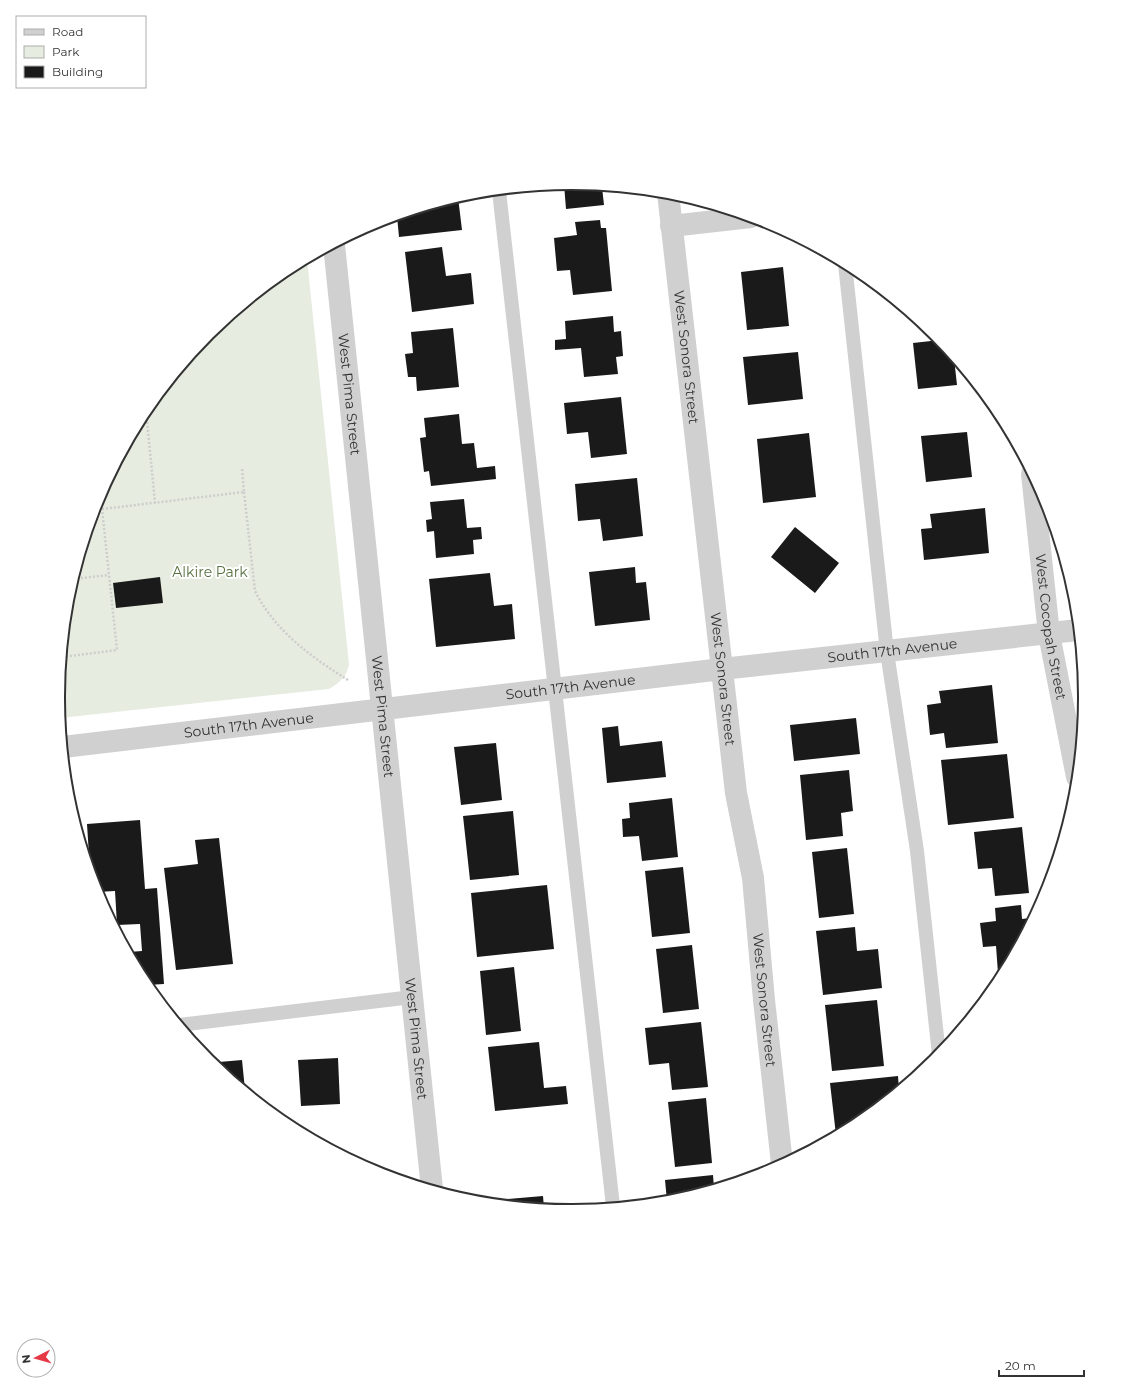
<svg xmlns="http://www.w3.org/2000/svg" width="1143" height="1394" viewBox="0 0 1143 1394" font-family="Montserrat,sans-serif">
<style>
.green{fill:#e6ecdf}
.building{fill:#1a1a1a}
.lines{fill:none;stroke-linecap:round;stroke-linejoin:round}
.path{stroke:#cdcdcd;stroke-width:2.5;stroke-dasharray:2 2;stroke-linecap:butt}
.lane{stroke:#d0d0d0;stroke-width:14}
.street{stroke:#d0d0d0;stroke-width:22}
.labels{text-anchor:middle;stroke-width:4;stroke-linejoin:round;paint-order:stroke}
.street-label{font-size:14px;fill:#333;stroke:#fff}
.park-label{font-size:14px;fill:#56703f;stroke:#fff}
.rim{fill:none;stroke:#333;stroke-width:2}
</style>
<rect width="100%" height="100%" fill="#fff"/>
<path class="green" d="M 307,259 L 349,664 C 347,677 340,682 329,689 L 60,718 L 58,697 L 68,597 L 97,500 L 145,412 L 209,334 L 286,270 Z"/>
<path class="building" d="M 564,184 L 602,187 L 604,205 L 566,209 Z
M 458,197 L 462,230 L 399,237 L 397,216 Z
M 600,220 L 601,228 L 606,228 L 612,291 L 573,295 L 570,270 L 557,271 L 554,238 L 577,235 L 575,222 Z
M 442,247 L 446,276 L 471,273 L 474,304 L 412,312 L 405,252 Z
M 783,267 L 789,326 L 747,330 L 741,272 Z
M 613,316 L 614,332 L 621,331 L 623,356 L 616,357 L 618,374 L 584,377 L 581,348 L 555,350 L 555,340 L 566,339 L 565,321 Z
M 453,328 L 459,387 L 417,391 L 416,377 L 408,377 L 405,354 L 413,353 L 411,332 Z
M 940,340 L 954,358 L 957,385 L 918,389 L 913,343 Z
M 798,352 L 803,399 L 748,405 L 743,357 Z
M 621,397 L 627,454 L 591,458 L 588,432 L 567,434 L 564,403 Z
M 459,414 L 462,444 L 474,443 L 477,468 L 495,466 L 496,479 L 431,486 L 429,471 L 424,472 L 420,438 L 426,437 L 424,418 Z
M 967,432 L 972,477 L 926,482 L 921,436 Z
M 809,433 L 816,497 L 763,503 L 757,439 Z
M 637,478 L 643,536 L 603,541 L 600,519 L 578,521 L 575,484 Z
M 464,499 L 467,528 L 481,527 L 482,539 L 473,540 L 474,554 L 436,558 L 434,531 L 427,532 L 426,520 L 432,519 L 430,502 Z
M 985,508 L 989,553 L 924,560 L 921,529 L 932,528 L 930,514 Z
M 795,527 L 839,563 L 815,593 L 771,557 Z
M 635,567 L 636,583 L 646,582 L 650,620 L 595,626 L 589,572 Z
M 490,573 L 494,606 L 512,604 L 515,639 L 436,647 L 429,579 Z
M 160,577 L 163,603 L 116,608 L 113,583 Z
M 992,685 L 998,743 L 946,748 L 944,733 L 930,735 L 927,705 L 941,703 L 939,691 Z
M 856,718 L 860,754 L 794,761 L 790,725 Z
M 618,726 L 620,746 L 662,741 L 666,777 L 607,783 L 602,728 Z
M 496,743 L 502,800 L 461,805 L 454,747 Z
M 1007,754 L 1014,818 L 948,825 L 941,760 Z
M 849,770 L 853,811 L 841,813 L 843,836 L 806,840 L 800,775 Z
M 672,798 L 678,857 L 642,861 L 639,836 L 623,837 L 622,819 L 630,818 L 629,803 Z
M 513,811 L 519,875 L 470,880 L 463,816 Z
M 140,820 L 145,889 L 157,888 L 164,984 L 147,985 L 144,982 L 129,954 L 129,952 L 142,951 L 140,924 L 117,925 L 115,891 L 97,892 L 90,871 L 87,824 Z
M 1022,827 L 1029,893 L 995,896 L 992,868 L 978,869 L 974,832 Z
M 219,838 L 233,964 L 176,970 L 164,868 L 198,864 L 195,840 Z
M 847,848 L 854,914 L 819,918 L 812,852 Z
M 683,867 L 690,933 L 652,937 L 645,871 Z
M 547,885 L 554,949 L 477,957 L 471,893 Z
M 1021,905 L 1022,919 L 1030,918 L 1030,922 L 1004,972 L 998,973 L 996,946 L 983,947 L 980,923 L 996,921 L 995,908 Z
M 855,927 L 857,951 L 878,949 L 882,988 L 823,995 L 816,931 Z
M 692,945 L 699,1009 L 663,1013 L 656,949 Z
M 514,967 L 521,1031 L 486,1035 L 480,971 Z
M 877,1000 L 884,1066 L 832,1071 L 825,1005 Z
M 701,1022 L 708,1087 L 672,1090 L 669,1063 L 649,1065 L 645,1028 Z
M 539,1042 L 544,1088 L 566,1086 L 568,1104 L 495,1111 L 488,1047 Z
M 338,1058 L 340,1104 L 301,1106 L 298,1060 Z
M 242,1060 L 245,1090 L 220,1069 L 219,1062 Z
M 898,1076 L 899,1089 L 857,1124 L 836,1135 L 830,1083 Z
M 706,1098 L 712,1163 L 675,1167 L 668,1102 Z
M 713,1175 L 714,1188 L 667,1201 L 665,1180 Z
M 543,1196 L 544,1208 L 508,1204 L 507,1199 Z"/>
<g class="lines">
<path class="path" d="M 146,410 L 155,503
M 244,492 L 255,591 C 275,631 311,657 348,680
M 94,510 L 244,492 L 242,468
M 73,579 L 109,575
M 62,657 L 117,650 L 102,509"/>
<path class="lane" d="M 499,191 L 613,1206
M 845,264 L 887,652 L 917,851 L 939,1055
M 179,1025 L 412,997"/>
<g class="street">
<path id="s1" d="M 668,193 L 736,793 L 753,878 L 764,1000 L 782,1164"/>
<path d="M 671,226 L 751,217"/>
<path id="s2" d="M 334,245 L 432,1189"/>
<path id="s3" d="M 1032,474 L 1049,634 L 1077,777"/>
<path id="s4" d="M 63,747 L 722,669 L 1078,630"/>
</g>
</g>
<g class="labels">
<g class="street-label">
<text dy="5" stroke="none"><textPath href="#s1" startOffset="165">West Sonora Street</textPath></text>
<text dy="5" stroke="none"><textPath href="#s2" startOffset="150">West Pima Street</textPath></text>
<text dy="5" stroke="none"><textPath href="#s3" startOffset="154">West Cocopah Street</textPath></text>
<text dy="5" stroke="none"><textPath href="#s4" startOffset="835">South 17th Avenue</textPath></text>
<text dy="5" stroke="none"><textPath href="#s1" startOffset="489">West Sonora Street</textPath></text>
<text dy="5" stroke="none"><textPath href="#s4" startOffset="511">South 17th Avenue</textPath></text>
<text dy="5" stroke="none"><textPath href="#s2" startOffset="474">West Pima Street</textPath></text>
<text dy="5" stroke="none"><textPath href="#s4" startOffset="187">South 17th Avenue</textPath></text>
<text dy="5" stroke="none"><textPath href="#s1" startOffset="813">West Sonora Street</textPath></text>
<text dy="5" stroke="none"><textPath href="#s2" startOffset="798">West Pima Street</textPath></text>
</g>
<g class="park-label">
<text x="210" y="577">Alkire Park</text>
</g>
</g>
<path d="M0 0H1143V1394H0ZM571 190H572A506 506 0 0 1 1078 696V698A506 506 0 0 1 572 1204H571A506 506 0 0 1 65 698V696A506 506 0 0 1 571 190Z" fill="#fff" fill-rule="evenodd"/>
<path class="rim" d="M571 190H572A506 506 0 0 1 1078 696V698A506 506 0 0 1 572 1204H571A506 506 0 0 1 65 698V696A506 506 0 0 1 571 190Z"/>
<rect x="16" y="16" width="130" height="72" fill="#ffffff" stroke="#adadad"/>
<rect x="24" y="29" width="20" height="6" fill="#d0d0d0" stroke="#adadad"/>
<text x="52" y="36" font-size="12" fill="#333333">Road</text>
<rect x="24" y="46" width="20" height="12" fill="#e6ecdf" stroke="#adadad"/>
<text x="52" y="56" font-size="12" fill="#333333">Park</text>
<rect x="24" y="66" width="20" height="12" fill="#1a1a1a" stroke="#adadad"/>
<text x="52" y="76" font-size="12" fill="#333333">Building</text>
<g transform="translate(36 1358) rotate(264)"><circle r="19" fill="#ffffff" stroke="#adadad"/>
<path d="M0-3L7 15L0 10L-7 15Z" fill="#e63946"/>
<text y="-6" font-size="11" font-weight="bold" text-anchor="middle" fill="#333333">N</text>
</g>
<path d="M999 1370v6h85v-6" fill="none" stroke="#333333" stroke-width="2"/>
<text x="1005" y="1370" font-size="12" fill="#333333" stroke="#ffffff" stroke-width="3" paint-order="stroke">20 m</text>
</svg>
